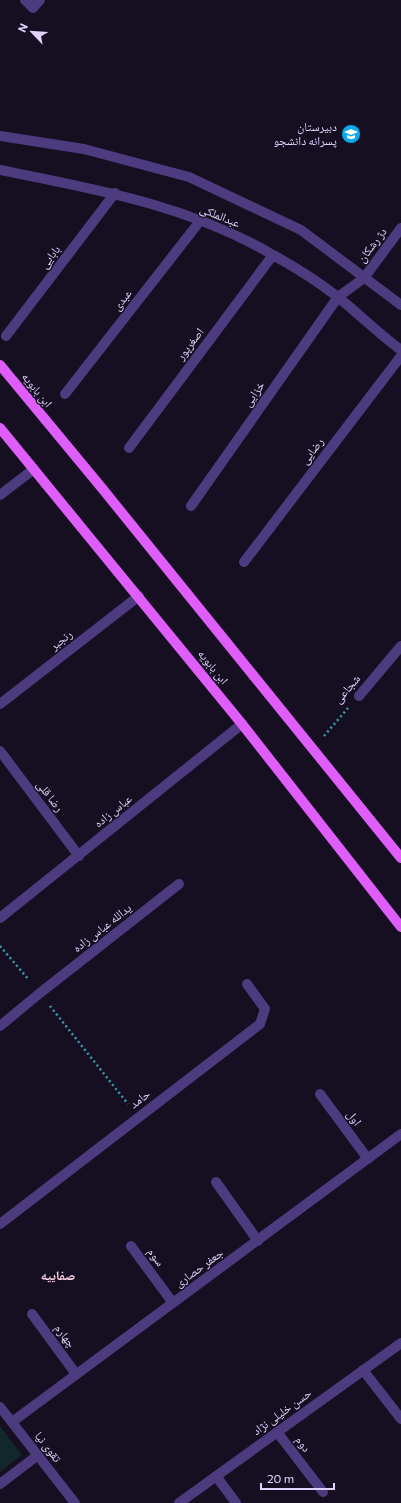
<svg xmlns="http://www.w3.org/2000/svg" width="401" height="1503" viewBox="0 0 401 1503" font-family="Commissioner,'Noto Naskh Arabic',sans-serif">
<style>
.green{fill:#12272c}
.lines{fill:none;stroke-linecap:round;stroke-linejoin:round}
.path{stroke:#339db0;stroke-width:2.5;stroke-dasharray:2 3;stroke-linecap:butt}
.minor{stroke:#4c3b7f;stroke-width:10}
.major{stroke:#df5df9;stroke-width:10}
.labels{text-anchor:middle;stroke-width:3;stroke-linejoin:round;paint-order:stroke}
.poi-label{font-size:12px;fill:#e0d2fd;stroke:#160f22;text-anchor:end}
.street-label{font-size:12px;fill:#e0d2fd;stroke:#160f22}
.neighbourhood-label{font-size:13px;font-weight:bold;fill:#fdd3e5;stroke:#160f22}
</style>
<rect width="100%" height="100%" fill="#160f22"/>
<path class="green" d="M 0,1426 L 22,1455 L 0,1472 Z"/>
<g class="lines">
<path class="path" d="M 324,736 L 348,708
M 0,946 L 29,980
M 50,1006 L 128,1104"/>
<path class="minor" d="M 25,0 L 33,8 L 40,0
M 0,136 L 84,149 L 189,177 L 301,230 L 401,305
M 0,170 C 95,189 188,205 273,255 C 295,267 319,282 339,298 C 360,315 379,334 401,350
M 6,336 L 115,193
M 65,394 L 200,221
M 129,448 L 273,255
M 0,495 L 34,469
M 191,506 L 338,297 L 364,278 L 401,228
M 244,562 L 401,356
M 359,696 L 401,646
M 0,704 L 139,596
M 0,751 L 79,856
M 0,918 L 242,724
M 0,1026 L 40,993 L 179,884
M 320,1094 L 368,1159
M 216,1182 L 258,1241
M 0,1224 L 260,1024 L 265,1009 L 247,984
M 131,1246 L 173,1303
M 32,1314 L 76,1374
M 363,1370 L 401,1419
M 0,1407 L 75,1503
M 12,1422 L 401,1134
M 277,1432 L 323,1492
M 216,1476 L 236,1503
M 0,1484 L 38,1455
M 179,1503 L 401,1343"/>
<path class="major" d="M 0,365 L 101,487 L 401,858
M 0,428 L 242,724 L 401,927"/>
</g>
<defs>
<symbol id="school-disc" viewBox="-11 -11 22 22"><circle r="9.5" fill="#09aaf2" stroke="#160f22"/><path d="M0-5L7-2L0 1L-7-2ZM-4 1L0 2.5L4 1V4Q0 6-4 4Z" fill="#fff"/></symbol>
</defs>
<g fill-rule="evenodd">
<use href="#school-disc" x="340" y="123" width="22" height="22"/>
</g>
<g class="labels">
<g class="poi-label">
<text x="337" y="131">دبیرستان<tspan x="337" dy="14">پسرانه دانشجو</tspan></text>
</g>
<g class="street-label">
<text transform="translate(220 216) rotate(22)" y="4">عبدالملکی</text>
<text transform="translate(372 245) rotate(-53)" y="4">دژ رشکان</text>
<text transform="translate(50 257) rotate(-53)" y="4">بابایی</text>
<text transform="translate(122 300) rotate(-52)" y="4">عبدی</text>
<text transform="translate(190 344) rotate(-53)" y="4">اصغرپور</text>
<text transform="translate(37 390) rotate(51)" y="4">ابن بابویه</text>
<text transform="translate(254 394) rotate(-55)" y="4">خزایی</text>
<text transform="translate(312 451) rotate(-53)" y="4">رضایی</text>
<text transform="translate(61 640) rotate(-38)" y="4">رنجبر</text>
<text transform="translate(213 667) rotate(51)" y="4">ابن بابویه</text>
<text transform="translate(347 689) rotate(-49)" y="4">شجاعی</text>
<text transform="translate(50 796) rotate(53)" y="4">رضا قلی</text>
<text transform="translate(113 811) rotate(-39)" y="4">عباس زاده</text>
<text transform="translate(102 928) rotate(-38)" y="4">یدالله عباس زاده</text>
<text transform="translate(140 1099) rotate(-38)" y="4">حامد</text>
<text transform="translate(354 1118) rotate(54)" y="4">اول</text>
<text transform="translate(156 1257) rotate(54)" y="4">سوم</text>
<text transform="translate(199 1268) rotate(-36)" y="4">جعفر حصاری</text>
<text transform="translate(65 1336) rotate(53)" y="4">چهارم</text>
<text transform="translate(282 1412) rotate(-36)" y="4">حسن خلیلی نژاد</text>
<text transform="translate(303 1444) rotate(53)" y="4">دوم</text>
<text transform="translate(48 1447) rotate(52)" y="4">تقوی نیا</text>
</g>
<g class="neighbourhood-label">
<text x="58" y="1280">صفاییه</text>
</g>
</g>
<g transform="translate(32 32) rotate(295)" stroke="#160f22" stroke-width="3" paint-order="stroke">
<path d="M0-3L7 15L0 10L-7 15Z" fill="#e0d2fd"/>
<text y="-6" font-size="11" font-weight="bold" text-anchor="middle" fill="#e0d2fd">N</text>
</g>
<path d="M261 1483v6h73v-6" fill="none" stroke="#e0d2fd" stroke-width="2"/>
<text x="267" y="1483" font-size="12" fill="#e0d2fd" stroke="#160f22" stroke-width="3" paint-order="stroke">20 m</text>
</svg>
